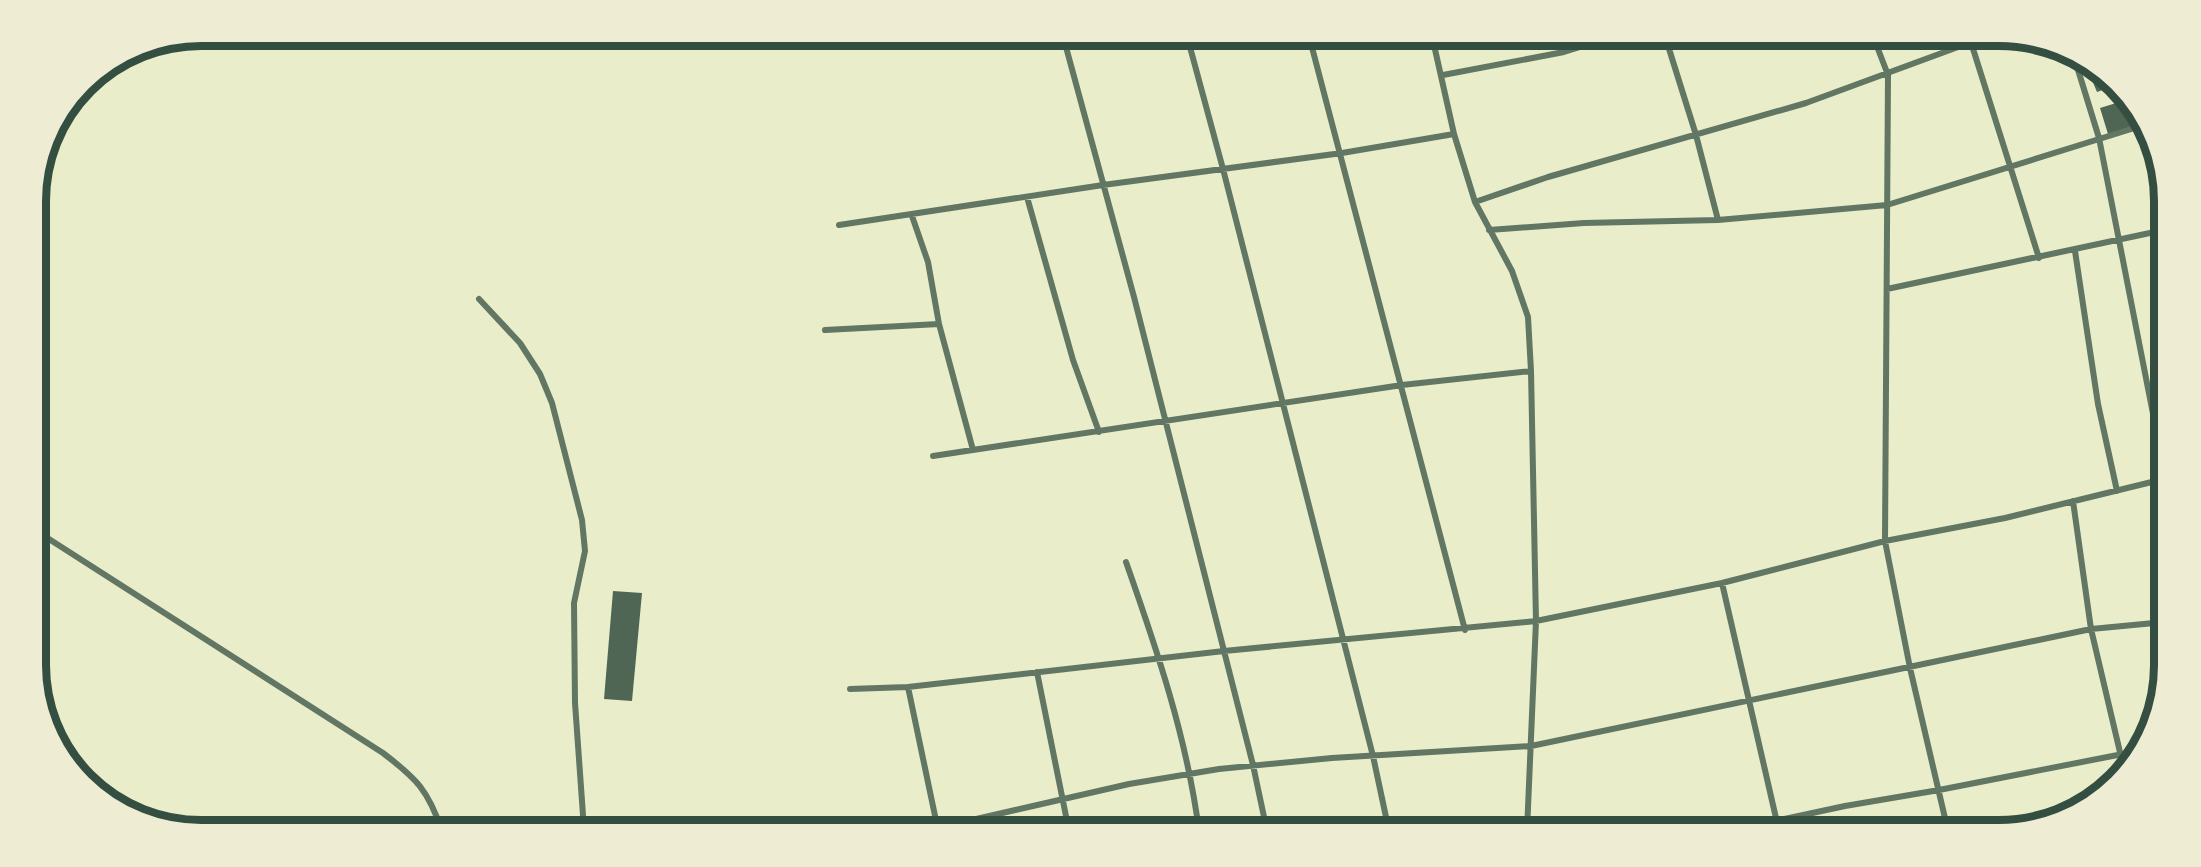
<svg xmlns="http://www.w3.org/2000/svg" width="2201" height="867" viewBox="0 0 2201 867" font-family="Figtree,sans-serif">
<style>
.building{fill:#4f6655}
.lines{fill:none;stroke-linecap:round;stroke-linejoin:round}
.path{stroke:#344e41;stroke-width:3}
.minor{stroke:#617663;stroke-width:6}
.rim{fill:none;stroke:#344e41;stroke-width:8}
</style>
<rect width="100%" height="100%" fill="#e9edc9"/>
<path class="building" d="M 2089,73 L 2092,73 L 2111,87 L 2097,92 Z
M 2126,100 L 2134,126 L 2108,134 L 2100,108 Z
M 613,591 L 642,593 L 632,701 L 604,699 Z"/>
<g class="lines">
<path class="path" d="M 449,818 L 467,831"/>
<path class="minor" d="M 1063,36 L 1134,297 L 1253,765 L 1267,831
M 1187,36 L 1223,169 L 1373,756 L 1389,831
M 1309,36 L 1465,630
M 1432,36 L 1454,134 L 1475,202 L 1512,271 L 1528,317 L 1531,371 L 1536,621 L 1527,831
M 1665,36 L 1696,135 L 1718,220
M 1873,36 L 1888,75 L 1885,541 L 1910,668 L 1948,831
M 1969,36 L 2039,258
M 2075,60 L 2099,138 L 2164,470
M 1443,75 L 1564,52 L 1615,36
M 1027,197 L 1073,360 L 1099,432
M 1475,202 L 1548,177 L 1806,103 L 1988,36
M 912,216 L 928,262 L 939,324 L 973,450
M 839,225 L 1103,185 L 1342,153 L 1454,134
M 1489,230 L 1584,223 L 1718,220 L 1887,205 L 2141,126
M 2075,251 L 2098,404 L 2117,491
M 1887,289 L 2164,230
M 479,299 L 520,343 L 540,374 L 552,403 L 582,520 L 585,551 L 574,603 L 575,703 L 583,815 L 581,831
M 825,330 L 939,324
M 933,456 L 1402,385 L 1531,371
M 2073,501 L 2091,629 L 2123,765
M 38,532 L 383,753 C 417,779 428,790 442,831
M 1126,562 C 1157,650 1187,738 1199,831
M 1722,583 L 1779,831
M 1037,672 L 1069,831
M 908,687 L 938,830
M 850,689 L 908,687 L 1224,651 L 1536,621 L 1722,583 L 1885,541 L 2005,518 L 2164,479
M 937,828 L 1129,784 L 1219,769 L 1332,758 L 1531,746 L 2091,629 L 2165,622
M 1729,831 L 1845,806 L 1939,790 L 2133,752"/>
</g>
<path d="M0 0H2201V867H0ZM201 46H1999A155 155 0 0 1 2154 201V665A155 155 0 0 1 1999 820H201A155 155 0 0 1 46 665V201A155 155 0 0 1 201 46Z" fill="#eeecd3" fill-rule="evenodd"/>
<path class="rim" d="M201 46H1999A155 155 0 0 1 2154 201V665A155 155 0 0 1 1999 820H201A155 155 0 0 1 46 665V201A155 155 0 0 1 201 46Z"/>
</svg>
